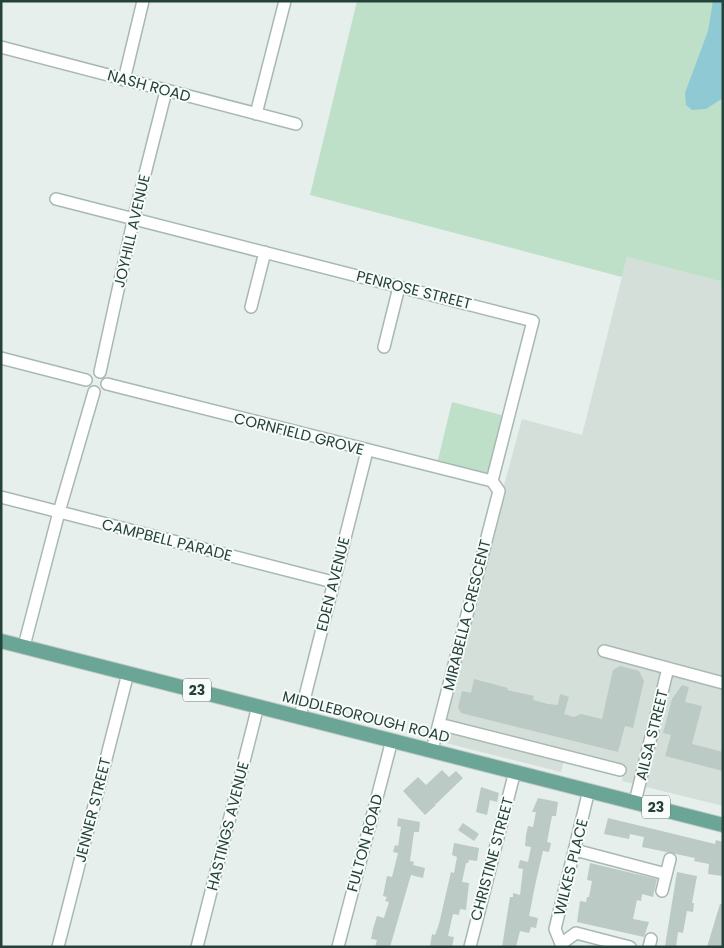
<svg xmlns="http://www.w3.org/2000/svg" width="724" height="948" viewBox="0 0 724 948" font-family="Poppins,sans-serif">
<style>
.built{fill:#d4dfda}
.green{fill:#bfe0c8}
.water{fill:#8ec9d4}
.building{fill:#bbcac4}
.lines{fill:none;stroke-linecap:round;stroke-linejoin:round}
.minor-casing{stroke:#a8b8b2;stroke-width:14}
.major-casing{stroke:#c2cac8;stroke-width:16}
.minor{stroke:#fff;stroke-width:11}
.major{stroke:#6aa596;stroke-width:14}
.labels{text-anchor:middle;stroke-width:4;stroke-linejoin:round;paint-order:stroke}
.shield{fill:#f7fbf9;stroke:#637a73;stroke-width:1}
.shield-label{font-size:14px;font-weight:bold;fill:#24423a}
.street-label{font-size:15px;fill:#24423a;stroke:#f7fbf9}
</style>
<rect width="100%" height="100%" fill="#e6efeb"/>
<path class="built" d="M 627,257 L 723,282 L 723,806 L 622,781 L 624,771 L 565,756 L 561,772 L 446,743 L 450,727 L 439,724 L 522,419 L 582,435 Z"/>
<path class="green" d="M 357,1 L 723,1 L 723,282 L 627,257 L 622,277 L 310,195 Z
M 452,402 L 509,417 L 492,481 L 436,468 Z"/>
<path class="water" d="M 713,1 L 723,1 L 723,98 L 706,109 L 692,110 L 686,105 L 685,93 L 708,31 Z"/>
<path class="building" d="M 620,666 L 639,671 L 644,681 L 633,728 L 625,726 L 618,752 L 461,713 L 458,707 L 462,691 L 471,693 L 474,679 L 508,688 L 507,690 L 534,696 L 533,700 L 548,704 L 558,705 L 560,694 L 569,697 L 564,714 L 574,717 L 581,714 L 602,719 L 613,670 Z
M 682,685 L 689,687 L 685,702 L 702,706 L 692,744 L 723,752 L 723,771 L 665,756 L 671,735 L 663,733 L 672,699 Z
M 442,770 L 449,777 L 456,771 L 463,778 L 436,804 L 434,803 L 436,805 L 425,815 L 403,791 L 418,777 L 426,785 Z
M 481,787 L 499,793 L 497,802 L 490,800 L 487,815 L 476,812 Z
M 538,798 L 558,802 L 556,816 L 552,816 L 547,842 L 551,843 L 549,852 L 543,851 L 536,881 L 529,916 L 538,918 L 536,928 L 531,927 L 529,933 L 520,931 L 516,947 L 502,947 L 510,897 L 513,897 L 513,893 L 520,895 L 523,869 L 518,868 L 520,860 L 528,862 L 531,847 L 525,846 L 526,835 L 528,826 L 533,827 L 536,812 L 532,812 Z
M 398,818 L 420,822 L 419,832 L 414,832 L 410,861 L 414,862 L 413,865 L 425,868 L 423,878 L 411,875 L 390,947 L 375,947 L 377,940 L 371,939 L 373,929 L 377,916 L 384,918 L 389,902 L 385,901 L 387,897 L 383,896 L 387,876 L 392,877 L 398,853 L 393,852 L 395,845 L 398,846 L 401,827 L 397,826 Z
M 608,818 L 715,844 L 716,840 L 723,842 L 723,876 L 708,874 L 709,864 L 694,861 L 695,858 L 642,847 L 644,837 L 630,834 L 629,839 L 604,834 Z
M 463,823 L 479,834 L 474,841 L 458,830 Z
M 454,843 L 479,848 L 477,861 L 469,860 L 468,863 L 466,863 L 462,882 L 469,883 L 466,910 L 460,909 L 459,915 L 453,914 L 448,936 L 454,937 L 452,947 L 430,947 L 432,934 L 435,935 L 439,924 L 451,872 L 454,873 L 457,857 L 452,855 Z
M 590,863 L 657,879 L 653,897 L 642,894 L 641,901 L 637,900 L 633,919 L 649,922 L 644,937 L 577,922 L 580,901 L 586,902 L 587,897 L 589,897 L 592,881 L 587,880 Z
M 677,872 L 697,876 L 692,903 L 694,903 L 693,912 L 687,911 L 683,933 L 678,932 L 676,947 L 665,946 Z
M 720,904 L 723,904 L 723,947 L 707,947 Z"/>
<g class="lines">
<defs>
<path id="minor" d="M 1,47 L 296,124
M 124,80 L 143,1
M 256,114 L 285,1
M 56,199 L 533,321 L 492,481
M 251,307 L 265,252
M 384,347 L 399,287
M 1,358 L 86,380
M 100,372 L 134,217 L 166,91
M 107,384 L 492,481
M 1,497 L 333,582
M 24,646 L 59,512 L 94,392
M 604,651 L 723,683
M 300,716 L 367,451
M 439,724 L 620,770
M 432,750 L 499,491 L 492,481
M 589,790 L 555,929 L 561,944 L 576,933 L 630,947
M 635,802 L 668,668
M 575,850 L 666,874
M 662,891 L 670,859
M 58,947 L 128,673
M 197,947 L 258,706
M 338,947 L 392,740
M 470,947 L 515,771
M 649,947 L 651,939"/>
<path id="major" d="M 1,641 L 723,825"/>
</defs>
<use href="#minor" class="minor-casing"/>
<use href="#major" class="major-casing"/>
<use href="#minor" class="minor"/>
<use href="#major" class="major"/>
</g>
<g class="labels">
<g class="shield">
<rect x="183" y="678.5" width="28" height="23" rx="4"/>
<rect x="642" y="795.5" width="28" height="23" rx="4"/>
</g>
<g class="shield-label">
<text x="197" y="695">23</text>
<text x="656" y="812">23</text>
</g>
<g class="street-label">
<text transform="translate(149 86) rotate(15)" y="5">NASH ROAD</text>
<text transform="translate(132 231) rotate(-77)" y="5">JOYHILL AVENUE</text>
<text transform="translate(414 290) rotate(14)" y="5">PENROSE STREET</text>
<text transform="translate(299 434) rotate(14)" y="5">CORNFIELD GROVE</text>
<text transform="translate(167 540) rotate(14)" y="5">CAMPBELL PARADE</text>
<text transform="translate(333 584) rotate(-76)" y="5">EDEN AVENUE</text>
<text transform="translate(467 615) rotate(-76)" y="5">MIRABELLA CRESCENT</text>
<text transform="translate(366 717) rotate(14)" y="5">MIDDLEBOROUGH ROAD</text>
<text transform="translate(652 735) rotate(-76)" y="5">AILSA STREET</text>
<text transform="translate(93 810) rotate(-76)" y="5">JENNER STREET</text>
<text transform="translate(228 826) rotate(-76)" y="5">HASTINGS AVENUE</text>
<text transform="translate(365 843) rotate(-75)" y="5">FULTON ROAD</text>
<text transform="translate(492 859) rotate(-75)" y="5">CHRISTINE STREET</text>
<text transform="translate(571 867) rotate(-76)" y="5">WILKES PLACE</text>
</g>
</g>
<rect width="724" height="948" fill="none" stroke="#24423a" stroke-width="5"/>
</svg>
